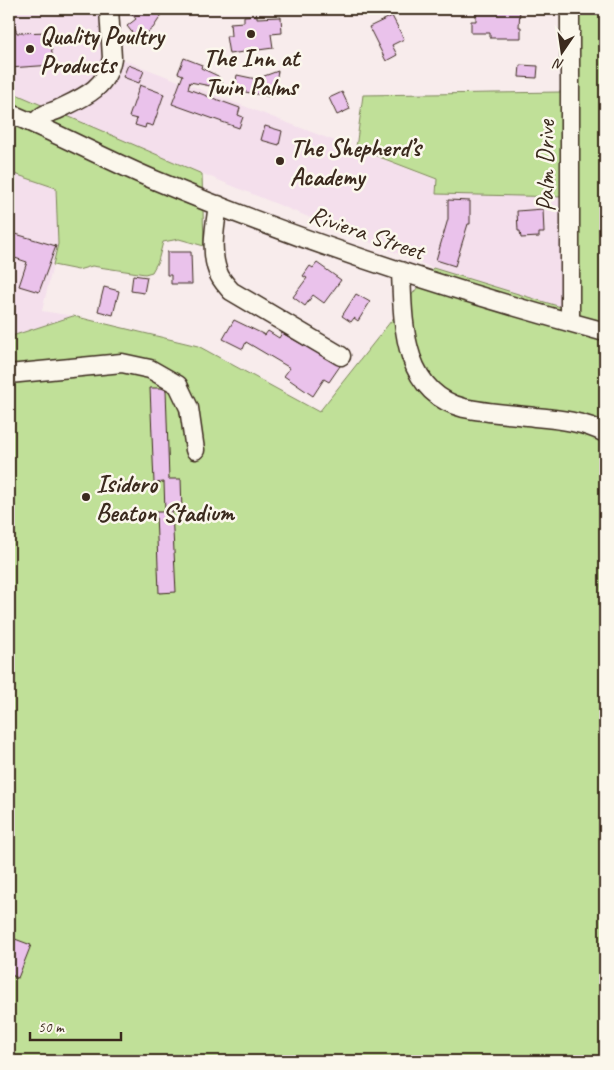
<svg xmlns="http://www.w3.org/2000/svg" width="614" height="1070" viewBox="0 0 614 1070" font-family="Caveat,sans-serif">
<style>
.built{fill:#f4dfec}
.green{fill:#c0e098;stroke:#7e855b}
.building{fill:#eac2eb;stroke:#3b2a1e}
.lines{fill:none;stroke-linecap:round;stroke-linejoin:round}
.minor-casing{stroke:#3b2a1e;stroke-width:21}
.minor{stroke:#fbf7ec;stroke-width:18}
.poi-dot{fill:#3b2a1e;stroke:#fbf7ec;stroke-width:2}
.labels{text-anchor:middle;stroke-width:5;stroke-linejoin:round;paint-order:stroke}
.poi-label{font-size:25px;font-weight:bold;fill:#3b2a1e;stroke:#fbf7ec;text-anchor:start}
.street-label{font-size:25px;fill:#3b2a1e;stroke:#fbf7ec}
</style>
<rect width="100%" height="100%" fill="#f8ecec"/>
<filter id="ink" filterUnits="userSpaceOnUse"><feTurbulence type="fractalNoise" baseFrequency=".02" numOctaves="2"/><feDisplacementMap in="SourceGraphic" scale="10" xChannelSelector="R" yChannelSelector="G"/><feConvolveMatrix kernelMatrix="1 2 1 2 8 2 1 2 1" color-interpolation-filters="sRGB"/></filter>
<g filter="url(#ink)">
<path class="built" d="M 9,9 L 117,9 L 121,59 L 437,180 L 436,194 L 562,197 L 561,307 L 433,268 L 118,139 L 9,91 Z
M 9,172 L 56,188 L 58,244 L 42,311 L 73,316 L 9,337 Z"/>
<path class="green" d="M 560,9 L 605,9 L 605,1061 L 9,1061 L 9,337 L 73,316 L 198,346 L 319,412 L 433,268 L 561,307 L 562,197 L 436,194 L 437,179 L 356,148 L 363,95 L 561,92 Z
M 9,91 L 202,174 L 204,246 L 179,239 L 163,242 L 158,261 L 152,272 L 145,274 L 92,266 L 78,270 L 53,265 L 58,244 L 56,188 L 9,172 Z"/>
<path class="building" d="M 128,9 L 162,9 L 161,16 L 153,28 L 138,40 L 127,26 L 136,19 Z
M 476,9 L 520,9 L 519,27 L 521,27 L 521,38 L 490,38 L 490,33 L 471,33 L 471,21 L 476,21 Z
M 9,14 L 17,33 L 50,32 L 53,65 L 9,68 Z
M 257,15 L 257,18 L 281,17 L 282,33 L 271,34 L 273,48 L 229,54 L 226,36 L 231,36 L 230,23 L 244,22 L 244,16 Z
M 392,16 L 404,39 L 392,45 L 397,55 L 386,61 L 369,27 Z
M 184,58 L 202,65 L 201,68 L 218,76 L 226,89 L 190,82 L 188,89 L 240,108 L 238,115 L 243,117 L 239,128 L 172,104 L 183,75 L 178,73 Z
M 128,65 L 144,71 L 139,83 L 123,77 Z
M 520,65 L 538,66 L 537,78 L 519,77 Z
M 278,71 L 273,97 L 234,90 L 237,75 L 256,79 Z
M 140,85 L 164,94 L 153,126 L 146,124 L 145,128 L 135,125 L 137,119 L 129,117 Z
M 342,92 L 350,109 L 337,115 L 329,98 Z
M 265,126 L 282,131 L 279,145 L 261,140 Z
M 448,200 L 470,201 L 470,224 L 468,224 L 455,266 L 436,260 L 448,219 Z
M 543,209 L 544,233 L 539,233 L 539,237 L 521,238 L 520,231 L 518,231 L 517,211 Z
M 9,232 L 56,246 L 39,292 L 19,286 L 27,262 L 9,256 Z
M 167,252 L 191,252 L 192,284 L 171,284 L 171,275 L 167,275 Z
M 317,263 L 341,280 L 324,303 L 313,295 L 305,306 L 293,297 L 307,278 L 303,276 L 310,266 L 313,268 Z
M 133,275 L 147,277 L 144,293 L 131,291 Z
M 104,287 L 119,291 L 113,315 L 98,311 Z
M 356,294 L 370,302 L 358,321 L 354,318 L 351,322 L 342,316 Z
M 234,320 L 265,335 L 268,331 L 279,338 L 282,333 L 340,366 L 329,382 L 324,379 L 313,396 L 284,376 L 290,368 L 246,342 L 243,349 L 223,339 Z
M 150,388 L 161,388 L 166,390 L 169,479 L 181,479 L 182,511 L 172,511 L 176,592 L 159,593 L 156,512 L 170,512 L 165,512 L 164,482 L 154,483 Z
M 15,939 L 31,945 L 18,978 L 9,974 L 9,955 Z"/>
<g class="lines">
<defs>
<path id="minor" d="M 570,9 L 570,322
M 9,113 C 59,134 107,160 157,181 C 302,242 453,291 605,332
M 35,124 C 41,114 47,114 57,110 C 82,98 107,89 112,58 L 109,9
M 218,205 C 215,226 210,252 218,272 C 220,279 226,285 231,291 L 341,356
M 401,271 C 403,323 402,392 464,408 C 487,413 512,414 535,417 C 558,419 585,422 605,433
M 9,374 L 122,363 L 150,369 L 178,385 L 189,408 L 195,450"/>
</defs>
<use href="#minor" class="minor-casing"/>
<use href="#minor" class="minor"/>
</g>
</g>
<g class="poi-dot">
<circle cx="251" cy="34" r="5"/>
<circle cx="30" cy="49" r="5"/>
<circle cx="280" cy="161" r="5"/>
<circle cx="86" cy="497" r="5"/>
</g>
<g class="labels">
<g class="poi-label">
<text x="40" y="44">Quality Poultry<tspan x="40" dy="29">Products</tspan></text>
<text x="251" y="66" text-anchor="middle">The Inn at<tspan x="251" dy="29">Twin Palms</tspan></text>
<text x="290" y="156">The Shepherd’s<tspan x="290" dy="29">Academy</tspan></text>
<text x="96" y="492">Isidoro<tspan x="96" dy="29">Beaton Stadium</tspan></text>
</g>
<g class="street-label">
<text transform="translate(545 166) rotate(-90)" y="9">Palm Drive</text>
<text transform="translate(367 232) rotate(19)" y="9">Riviera Street</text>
</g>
</g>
<rect width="614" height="1070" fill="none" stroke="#fbf7ec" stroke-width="30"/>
<rect x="15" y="15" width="584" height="1040" fill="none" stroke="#3b2a1e" stroke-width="2" filter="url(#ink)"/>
<g transform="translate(562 52) rotate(193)" stroke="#fbf7ec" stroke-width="4" paint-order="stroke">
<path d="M0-4L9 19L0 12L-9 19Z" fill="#3b2a1e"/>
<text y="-8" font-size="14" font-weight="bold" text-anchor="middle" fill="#3b2a1e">N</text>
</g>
<path d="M30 1032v8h91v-8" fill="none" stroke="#3b2a1e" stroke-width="2.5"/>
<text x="38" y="1032" font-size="15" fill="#3b2a1e" stroke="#fbf7ec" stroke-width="4" paint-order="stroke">50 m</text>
</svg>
